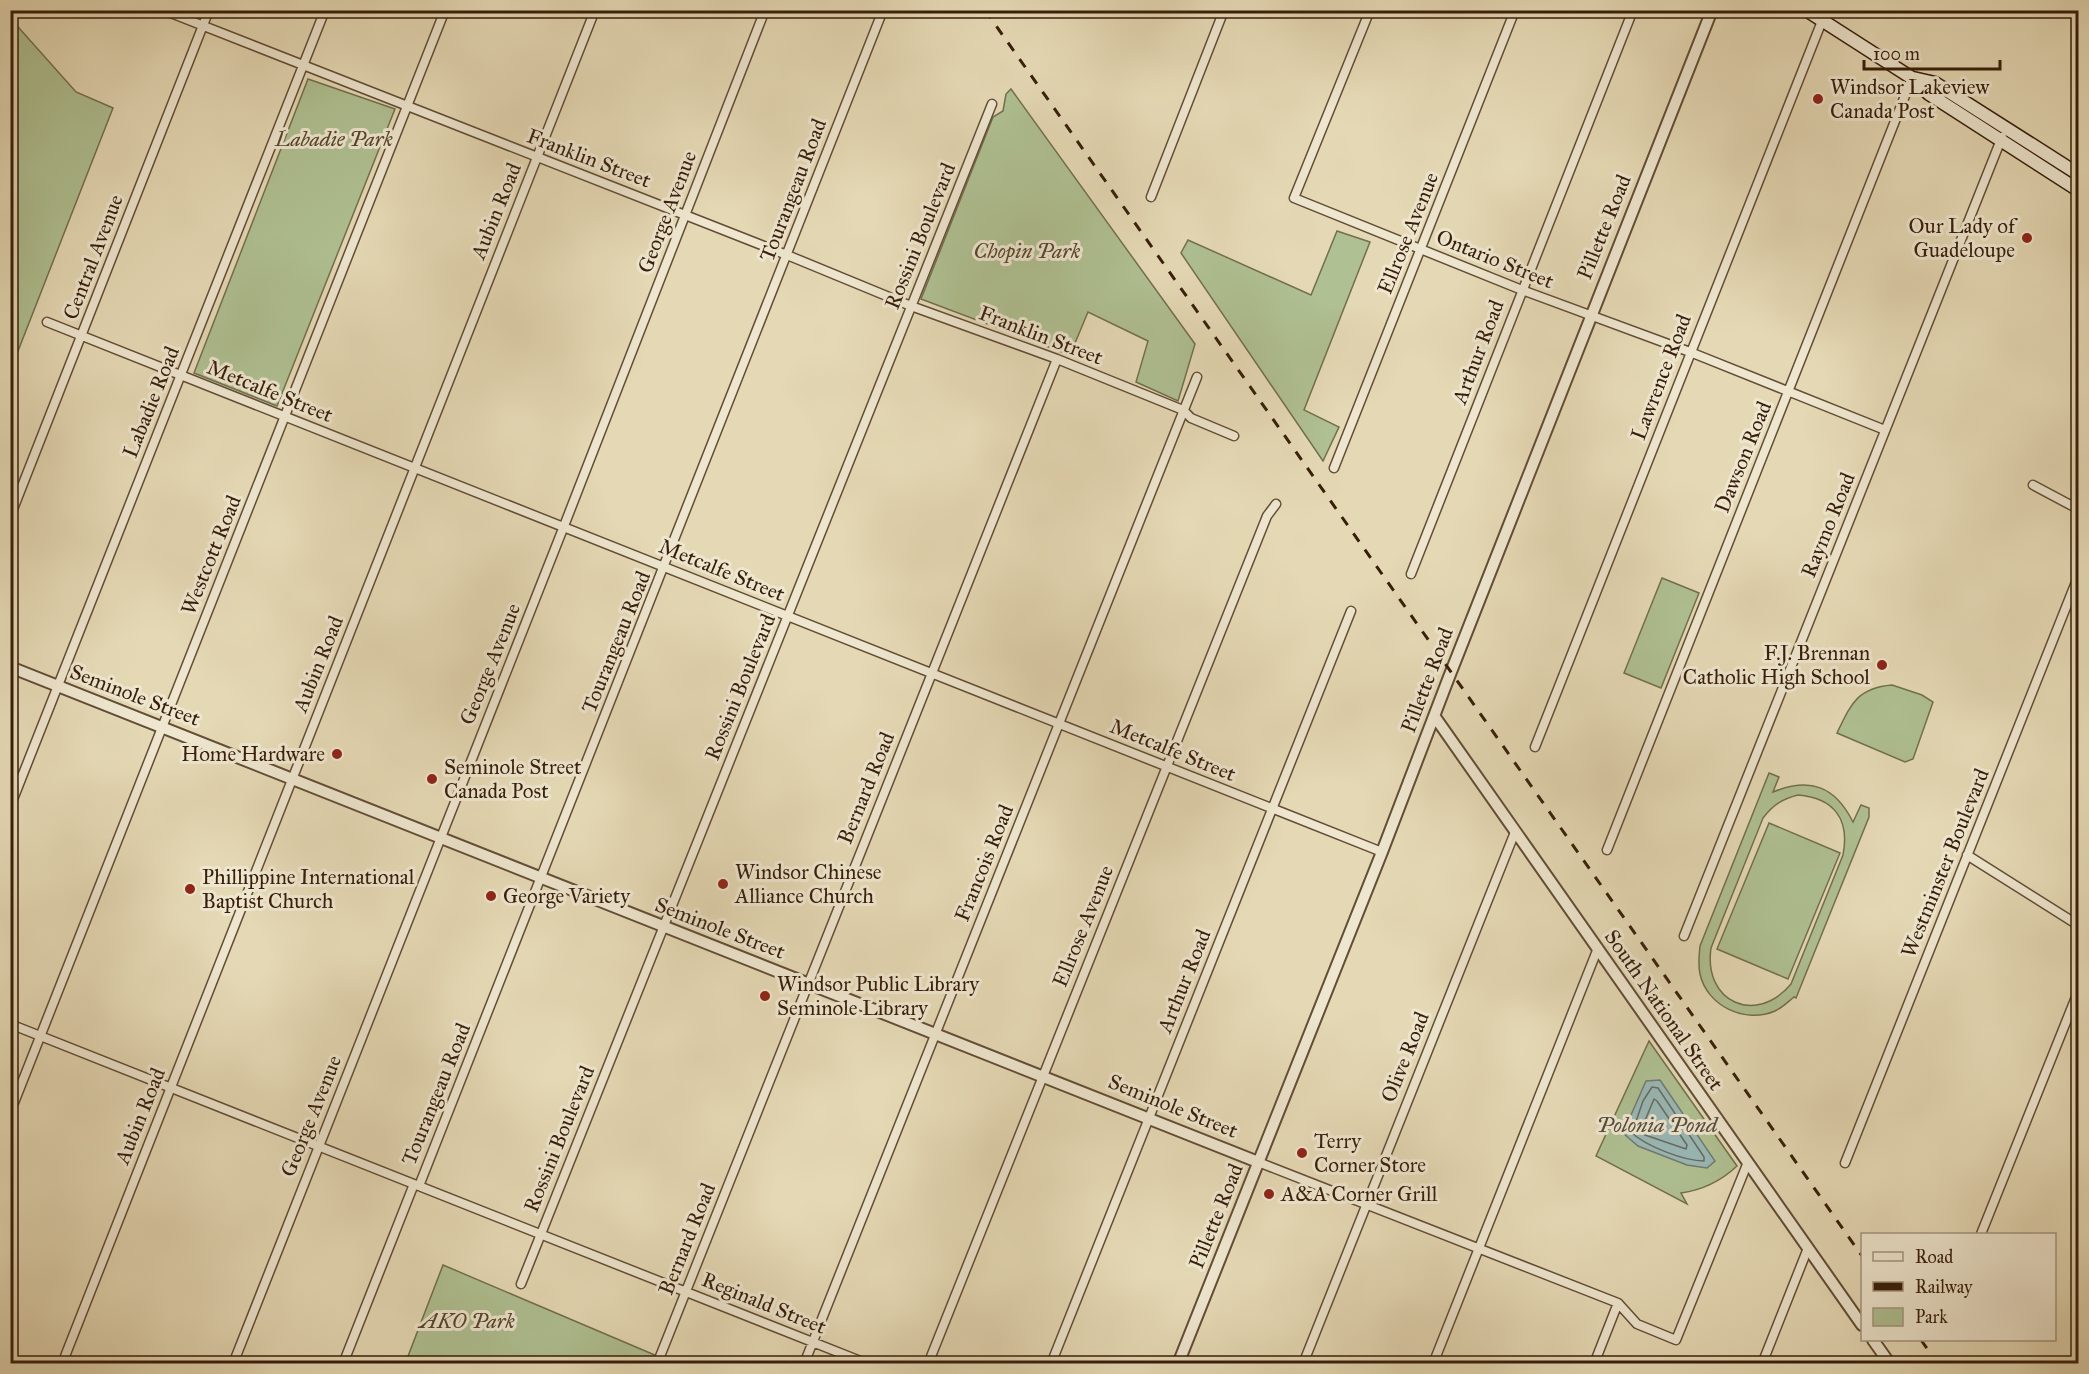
<svg xmlns="http://www.w3.org/2000/svg" width="2089" height="1374" viewBox="0 0 2089 1374" font-family="'IM FELL Great Primer',serif">
<style>
.green{fill:#afc092;stroke:#736f4e;stroke-width:1.5;fill-rule:evenodd}
.water{fill:#99b8b6;stroke:#727a71;stroke-width:1.5}
.lines{fill:none;stroke-linecap:round;stroke-linejoin:round}
.shore{stroke:#686b60;stroke-width:1.5}
.minor-casing{stroke:#624d35;stroke-width:11}
.tertiary-casing{stroke:#624d35;stroke-width:14}
.secondary-casing{stroke:#371e0a;stroke-width:15}
.minor{stroke:#eee6cf;stroke-width:8}
.tertiary{stroke:#eee6cf;stroke-width:10}
.secondary{stroke:#eee6cf;stroke-width:12}
.rail{stroke:#371e0a;stroke-width:3;stroke-dasharray:10 10;stroke-linecap:butt}
.poi-dot{fill:#8f2418;stroke:#eee6cf;stroke-width:2}
.labels{text-anchor:middle;stroke-width:6;stroke-linejoin:round;paint-order:stroke}
.poi-label{font-size:21px;fill:#371e0a;stroke:#eee6cf;text-anchor:start}
.park-label{font-size:21px;font-style:italic;fill:#55462c;stroke:#eee6cf}
.street-label{font-size:21px;fill:#371e0a;stroke:#eee6cf}
.water-label{font-size:22px;font-style:italic;fill:#544c3e;stroke:#eee6cf}
</style>
<rect width="100%" height="100%" fill="#e5d9b5"/>
<filter id="stains"><feTurbulence type="fractalNoise" baseFrequency=".00333" numOctaves="4"/><feColorMatrix values="0 0 0 0 .2 0 0 0 0 .09 0 0 0 0 .02 0 0 0 .5 -.17"/></filter>
<radialGradient id="worn" r=".72"><stop offset=".6" stop-color="#630" stop-opacity="0"/><stop offset="1" stop-color="#630" stop-opacity=".3"/></radialGradient>
<path class="green" d="M 11,19 L 76,92 L 113,108 L 11,369 Z
M 308,79 L 395,109 L 277,406 L 194,373 Z
M 1011,89 L 1195,344 L 1178,401 L 1136,382 L 1148,341 L 1088,312 L 1070,355 L 921,299 L 993,117 L 1003,111 L 1006,94 Z
M 1337,231 L 1370,242 L 1304,410 L 1339,427 L 1323,461 L 1181,253 L 1188,240 L 1311,295 Z
M 1662,578 L 1699,593 L 1661,688 L 1624,673 Z
M 1892,685 L 1922,695 L 1933,702 L 1913,759 L 1905,762 L 1837,733 C 1851,704 1857,688 1892,685 Z
M 1769,773 L 1779,777 L 1773,792 C 1810,777 1835,786 1853,822 L 1861,805 L 1869,808 L 1869,817 L 1796,998 L 1794,997 C 1788,1002 1782,1008 1775,1011 C 1745,1024 1707,1006 1700,974 C 1698,965 1699,955 1700,946 ZM 1798,795 C 1834,798 1850,819 1843,855 L 1791,984 C 1756,1026 1703,1002 1711,948 L 1763,818 C 1773,805 1782,799 1798,795 Z
M 1769,823 L 1840,853 L 1788,979 L 1717,949 Z
M 1649,1041 L 1737,1166 C 1721,1181 1703,1190 1681,1193 L 1687,1204 L 1596,1156 Z
M 443,1265 L 657,1356 L 654,1364 L 405,1364 Z"/>
<path class="water" d="M 1660,1080 L 1715,1161 L 1707,1168 L 1687,1165 L 1638,1146 L 1623,1133 L 1646,1081 Z"/>
<g class="lines">
<path class="shore" d="M 1652,1087 L 1658,1088 L 1704,1157 L 1704,1161 C 1684,1161 1646,1146 1632,1133 L 1643,1101 Z
M 1654,1099 L 1657,1101 L 1687,1145 L 1686,1149 L 1645,1135 L 1641,1130 Z"/>
<defs>
<path id="minor" d="M 163,10 L 787,255 L 911,306 L 1057,359 L 1183,410 L 1191,418 L 1234,436
M 1370,10 L 1294,198 L 1522,290 L 1690,352 L 1885,430
M 1151,197 L 1224,10
M 47,322 L 1382,852
M 1334,468 L 1515,10
M 2033,485 L 2078,509
M 10,517 L 209,10
M 1411,574 L 1633,10
M 1535,747 L 1822,21
M 10,807 L 325,10
M 1607,850 L 1912,78
M 1967,855 L 2078,925
M 1684,936 L 2002,137
M 10,1024 L 868,1364
M 10,1113 L 445,10
M 1258,1162 L 1618,1303 L 1637,1324 L 1676,1340 L 1748,1162
M 1845,1163 L 2078,577
M 419,1186 L 883,10
M 1981,1234 L 2078,992
M 521,1284 L 992,104
M 62,1364 L 595,10
M 233,1364 L 564,526 L 765,10
M 343,1364 L 414,1184
M 657,1364 L 1057,359
M 804,1364 L 1197,377
M 928,1364 L 1267,516 L 1276,504
M 1051,1364 L 1351,611
M 1303,1364 L 1515,832
M 1433,1364 L 1598,948
M 1594,1364 L 1618,1303
M 1762,1364 L 1808,1248"/>
<path id="tertiary" d="M 10,667 L 1258,1162
M 1435,717 L 1862,1325
M 1873,1340 L 1890,1364
M 1178,1364 L 1382,852 L 1449,677 L 1712,10"/>
<path id="secondary" d="M 1806,10 L 1912,78 L 1929,94 L 2078,190
M 1913,78 L 1935,83 L 2078,174"/>
</defs>
<use href="#minor" class="minor-casing"/>
<use href="#tertiary" class="tertiary-casing"/>
<use href="#secondary" class="secondary-casing"/>
<use href="#minor" class="minor"/>
<use href="#tertiary" class="tertiary"/>
<use href="#secondary" class="secondary"/>
<path class="rail" d="M 985,10 L 1862,1256
M 1921,1340 L 1938,1364"/>
</g>
<g class="poi-dot">
<circle cx="1818" cy="99" r="6"/>
<circle cx="2027" cy="238" r="6"/>
<circle cx="1882" cy="665" r="6"/>
<circle cx="337" cy="754" r="6"/>
<circle cx="432" cy="779" r="6"/>
<circle cx="723" cy="884" r="6"/>
<circle cx="190" cy="889" r="6"/>
<circle cx="491" cy="896" r="6"/>
<circle cx="765" cy="996" r="6"/>
<circle cx="1302" cy="1153" r="6"/>
<circle cx="1269" cy="1194" r="6"/>
</g>
<g class="labels">
<g class="poi-label">
<text x="1830" y="94">Windsor Lakeview<tspan x="1830" dy="24">Canada Post</tspan></text>
<text x="2015" y="233" text-anchor="end">Our Lady of<tspan x="2015" dy="24">Guadeloupe</tspan></text>
<text x="1870" y="660" text-anchor="end">F.J. Brennan<tspan x="1870" dy="24">Catholic High School</tspan></text>
<text x="325" y="761" text-anchor="end">Home Hardware</text>
<text x="444" y="774">Seminole Street<tspan x="444" dy="24">Canada Post</tspan></text>
<text x="735" y="879">Windsor Chinese<tspan x="735" dy="24">Alliance Church</tspan></text>
<text x="202" y="884">Phillippine International<tspan x="202" dy="24">Baptist Church</tspan></text>
<text x="503" y="903">George Variety</text>
<text x="777" y="991">Windsor Public Library<tspan x="777" dy="24">Seminole Library</tspan></text>
<text x="1314" y="1148">Terry<tspan x="1314" dy="24">Corner Store</tspan></text>
<text x="1281" y="1201">A&amp;A Corner Grill</text>
</g>
<g class="park-label">
<text x="334" y="146">Labadie Park</text>
<text x="1027" y="258">Chopin Park</text>
<text x="467" y="1328">AKO Park</text>
</g>
<g class="street-label">
<text transform="translate(589 158) rotate(21)" y="7">Franklin Street</text>
<text transform="translate(793 190) rotate(-69)" y="7">Tourangeau Road</text>
<text transform="translate(496 211) rotate(-68)" y="7">Aubin Road</text>
<text transform="translate(667 212) rotate(-69)" y="7">George Avenue</text>
<text transform="translate(1604 227) rotate(-68)" y="7">Pillette Road</text>
<text transform="translate(1408 233) rotate(-68)" y="7">Ellrose Avenue</text>
<text transform="translate(920 236) rotate(-68)" y="7">Rossini Boulevard</text>
<text transform="translate(93 257) rotate(-69)" y="7">Central Avenue</text>
<text transform="translate(1495 259) rotate(22)" y="7">Ontario Street</text>
<text transform="translate(1041 335) rotate(21)" y="7">Franklin Street</text>
<text transform="translate(1478 352) rotate(-69)" y="7">Arthur Road</text>
<text transform="translate(1661 377) rotate(-69)" y="7">Lawrence Road</text>
<text transform="translate(270 391) rotate(22)" y="7">Metcalfe Street</text>
<text transform="translate(151 402) rotate(-68)" y="7">Labadie Road</text>
<text transform="translate(1743 457) rotate(-68)" y="7">Dawson Road</text>
<text transform="translate(1828 525) rotate(-68)" y="7">Raymo Road</text>
<text transform="translate(211 555) rotate(-68)" y="7">Westcott Road</text>
<text transform="translate(722 570) rotate(22)" y="7">Metcalfe Street</text>
<text transform="translate(616 642) rotate(-68)" y="7">Tourangeau Road</text>
<text transform="translate(318 664) rotate(-68)" y="7">Aubin Road</text>
<text transform="translate(490 664) rotate(-68)" y="7">George Avenue</text>
<text transform="translate(1427 680) rotate(-69)" y="7">Pillette Road</text>
<text transform="translate(740 687) rotate(-68)" y="7">Rossini Boulevard</text>
<text transform="translate(135 695) rotate(21)" y="7">Seminole Street</text>
<text transform="translate(1173 750) rotate(22)" y="7">Metcalfe Street</text>
<text transform="translate(866 788) rotate(-68)" y="7">Bernard Road</text>
<text transform="translate(984 863) rotate(-68)" y="7">Francois Road</text>
<text transform="translate(1945 863) rotate(-68)" y="7">Westminster Boulevard</text>
<text transform="translate(1083 926) rotate(-68)" y="7">Ellrose Avenue</text>
<text transform="translate(720 928) rotate(21)" y="7">Seminole Street</text>
<text transform="translate(1184 981) rotate(-68)" y="7">Arthur Road</text>
<text transform="translate(1664 1010) rotate(55)" y="7">South National Street</text>
<text transform="translate(1405 1057) rotate(-68)" y="7">Olive Road</text>
<text transform="translate(436 1094) rotate(-68)" y="7">Tourangeau Road</text>
<text transform="translate(1173 1106) rotate(22)" y="7">Seminole Street</text>
<text transform="translate(140 1116) rotate(-68)" y="7">Aubin Road</text>
<text transform="translate(311 1116) rotate(-68)" y="7">George Avenue</text>
<text transform="translate(559 1139) rotate(-68)" y="7">Rossini Boulevard</text>
<text transform="translate(1216 1216) rotate(-68)" y="7">Pillette Road</text>
<text transform="translate(687 1239) rotate(-68)" y="7">Bernard Road</text>
<text transform="translate(764 1303) rotate(22)" y="7">Reginald Street</text>
</g>
<g class="water-label">
<text x="1657" y="1132">Polonia Pond</text>
</g>
</g>
<rect width="2089" height="1374" fill="none" stroke="#e5d9b5" stroke-width="36"/>
<rect x="12" y="12" width="2065" height="1350" fill="none" stroke="#371e0a" stroke-width="3"/>
<rect x="18" y="18" width="2053" height="1338" fill="none" stroke="#371e0a" stroke-width="1.5"/>
<rect x="1861" y="1233" width="195" height="108" fill="#eee6cf" stroke="#a59680" stroke-width="1.5"/>
<rect x="1873" y="1252" width="30" height="9" fill="#eee6cf" stroke="#a59680" stroke-width="1.5"/>
<text x="1915" y="1263" font-size="18" fill="#371e0a">Road</text>
<rect x="1873" y="1282" width="30" height="9" fill="#371e0a" stroke="#a59680" stroke-width="1.5"/>
<text x="1915" y="1293" font-size="18" fill="#371e0a">Railway</text>
<rect x="1873" y="1308" width="30" height="18" fill="#afc092" stroke="#a59680" stroke-width="1.5"/>
<text x="1915" y="1323" font-size="18" fill="#371e0a">Park</text>
<path d="M1864 60v9h136v-9" fill="none" stroke="#371e0a" stroke-width="3"/>
<text x="1873" y="60" font-size="18" fill="#371e0a" stroke="#eee6cf" stroke-width="4.5" paint-order="stroke">100 m</text>
<rect width="100%" height="100%" filter="url(#stains)"/>
<rect width="100%" height="100%" fill="url(#worn)"/>
</svg>
